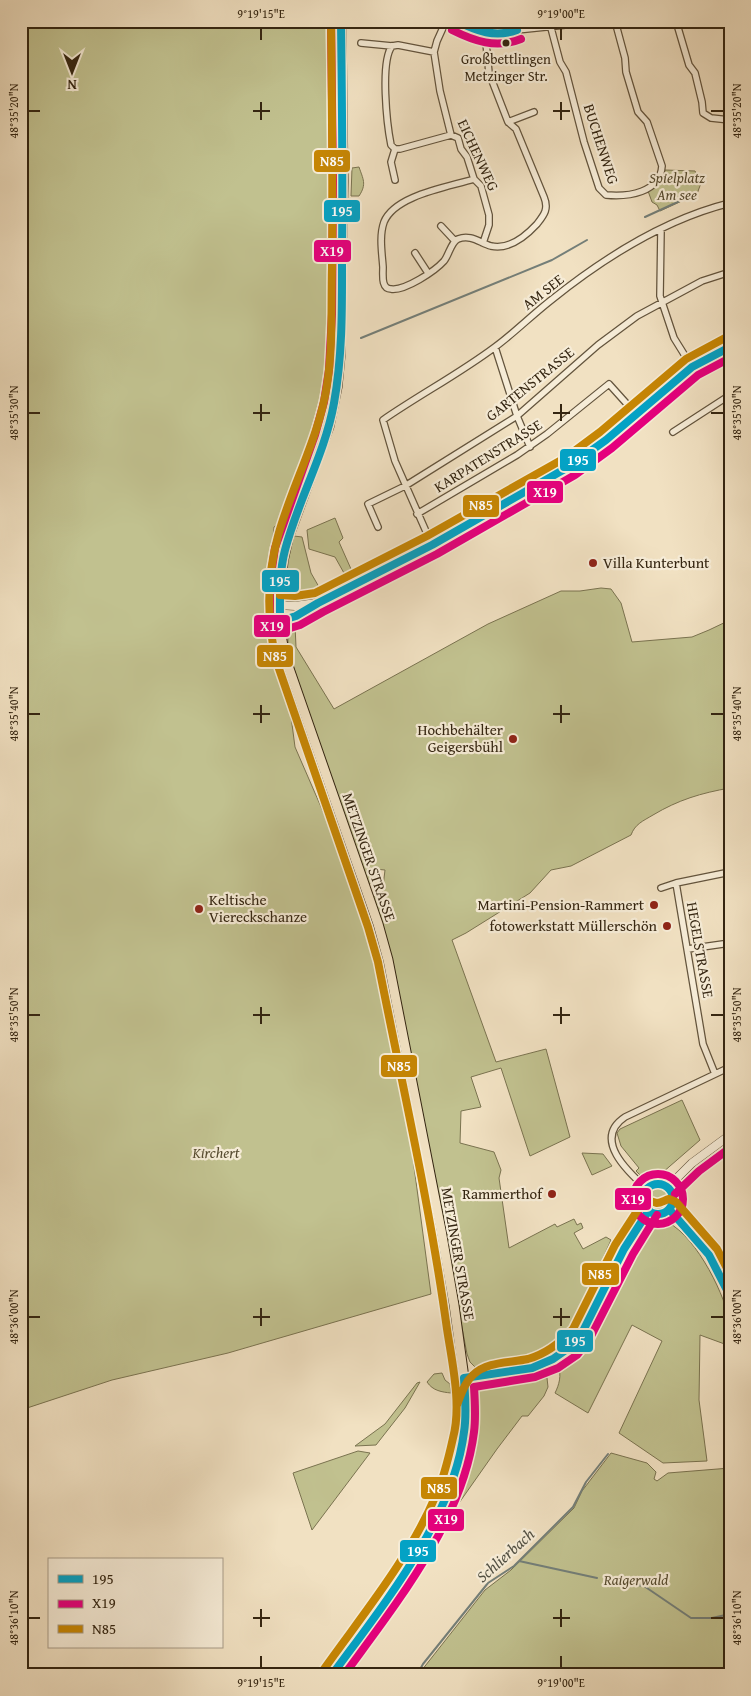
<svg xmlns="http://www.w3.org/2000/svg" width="751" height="1696" viewBox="0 0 751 1696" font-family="'Gentium Book Plus',serif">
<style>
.green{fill:#c1c18f;stroke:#7a7350}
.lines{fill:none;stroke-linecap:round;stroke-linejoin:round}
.stream{stroke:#747f79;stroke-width:2}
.minor-casing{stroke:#63543d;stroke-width:8}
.tertiary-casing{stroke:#63543d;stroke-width:9}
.primary-casing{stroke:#342511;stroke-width:11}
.minor{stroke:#f6ecd7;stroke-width:5.5}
.tertiary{stroke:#f6ecd7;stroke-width:8}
.primary{stroke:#f1e1c2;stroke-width:9}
.bus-1-casing{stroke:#f6ecd7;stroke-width:11}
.bus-2-casing{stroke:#f6ecd7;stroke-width:11}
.bus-3-casing{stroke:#f6ecd7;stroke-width:11}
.bus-1{stroke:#03a2c5;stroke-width:8}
.bus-2{stroke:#e5007d;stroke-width:8}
.bus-3{stroke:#c68604;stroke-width:8}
.ticks{fill:none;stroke:#342511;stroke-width:2}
.bus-dot{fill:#342511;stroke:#f6ecd7;stroke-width:2}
.poi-dot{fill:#8f2418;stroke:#f6ecd7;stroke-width:2}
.labels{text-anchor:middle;stroke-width:4.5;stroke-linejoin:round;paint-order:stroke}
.bus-label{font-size:14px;fill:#342511;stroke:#f6ecd7}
.street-label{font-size:15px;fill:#342511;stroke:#f6ecd7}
.park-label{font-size:15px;font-style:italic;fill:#574c30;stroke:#f6ecd7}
.poi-label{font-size:15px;fill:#342511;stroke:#f6ecd7;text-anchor:end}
.water-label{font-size:16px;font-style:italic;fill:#545245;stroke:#f6ecd7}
.line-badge{stroke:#f6ecd7;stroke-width:2}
.badge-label{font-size:14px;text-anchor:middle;font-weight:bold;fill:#fff}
.neatline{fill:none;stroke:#342511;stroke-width:2}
.ticks-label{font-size:12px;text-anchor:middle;fill:#342511}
</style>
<rect width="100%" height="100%" fill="#f1e1c2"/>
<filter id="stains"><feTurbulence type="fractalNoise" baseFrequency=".004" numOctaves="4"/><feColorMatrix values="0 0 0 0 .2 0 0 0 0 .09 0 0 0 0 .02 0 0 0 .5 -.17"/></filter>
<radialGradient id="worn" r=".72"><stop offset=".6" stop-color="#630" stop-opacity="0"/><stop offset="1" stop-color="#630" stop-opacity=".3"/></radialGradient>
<path class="green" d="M 21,21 L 316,21 L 331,30 L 333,257 L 330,376 L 310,455 L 285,520 L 274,527 L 268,589 L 268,620 L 270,636 L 288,694 L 295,747 L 348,869 L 378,970 L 405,1099 L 431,1294 L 228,1353 L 112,1380 L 21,1410 Z
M 464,21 L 501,21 L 490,30 L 480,29 Z
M 513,21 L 576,21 L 520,27 Z
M 359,167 C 363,179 367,184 359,196 L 351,196 L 352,168 Z
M 665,170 L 695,171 L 701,183 L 697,194 L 660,211 L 657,205 L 652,202 L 648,191 C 658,186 662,181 665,170 Z
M 335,518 L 343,538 L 339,542 L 355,578 L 349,582 L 335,557 L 309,549 L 307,530 Z
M 294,536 L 302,537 L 311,573 L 319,587 L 327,588 L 332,586 L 332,592 L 315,600 L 292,604 C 289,602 287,602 285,599 C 278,587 291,549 294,536 Z
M 601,588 L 611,589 L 621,603 L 632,642 L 692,637 L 709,630 L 730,620 L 730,788 C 701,793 678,800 653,815 C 643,821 635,824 631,835 L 571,866 L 551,870 L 530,893 L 466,933 L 452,940 L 496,1062 L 546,1049 L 570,1137 L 530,1156 L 501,1068 L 471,1077 L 481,1107 L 461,1111 L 460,1143 L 494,1152 L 501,1170 L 499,1178 L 509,1248 L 555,1224 L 557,1227 L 574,1219 L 577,1225 L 581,1223 L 583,1228 L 574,1233 L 583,1249 L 606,1237 L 611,1240 L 577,1317 L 569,1329 L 542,1349 L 527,1356 L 533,1364 L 518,1368 L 477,1369 L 470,1362 L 467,1354 L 394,967 L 373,897 L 382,895 L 385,870 L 374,869 L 375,875 L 373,882 L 368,884 L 293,666 C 290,653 285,639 290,627 L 295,625 L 296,647 L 334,709 L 488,624 L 561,591 L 580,591 Z
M 682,1100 L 700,1140 L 662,1173 L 642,1177 L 636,1171 L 639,1168 L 621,1146 L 617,1133 L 620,1129 Z
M 582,1153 L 603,1154 L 612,1166 L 592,1175 Z
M647 1198a11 11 0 1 1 22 0a11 11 0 1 1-22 0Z
M 662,1220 C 692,1229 723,1290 729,1319 C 731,1327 730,1337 730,1346 L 700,1335 L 699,1400 L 707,1461 L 663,1463 L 619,1433 L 662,1341 L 632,1325 L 588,1413 L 555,1393 C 559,1385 562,1375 558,1366 C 573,1352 589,1339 599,1321 C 616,1287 627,1247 654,1221 Z
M 442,1373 L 445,1380 L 450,1384 L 451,1393 C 442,1392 433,1391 427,1382 L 434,1374 Z
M 529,1377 L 547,1378 L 548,1387 L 544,1396 L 528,1416 L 522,1416 L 497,1449 L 440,1530 C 449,1499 466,1470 471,1438 C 473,1424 470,1395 483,1387 C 495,1379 515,1379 529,1377 Z
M 420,1382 L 405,1408 L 376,1445 L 355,1446 L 385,1424 L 417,1383 Z
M 358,1451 L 370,1453 L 312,1530 L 293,1473 Z
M 611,1453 L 647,1463 L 656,1472 L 654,1479 L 657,1481 L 668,1473 L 730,1468 L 730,1675 L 418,1675 L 485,1590 L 511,1570 L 574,1508 L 582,1491 Z"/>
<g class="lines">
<path class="stream" d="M 645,217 L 695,194
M 361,338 L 552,260 L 587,240
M 519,1561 L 597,1578
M 605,1580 L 644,1586 L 691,1618 L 712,1618 L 730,1614
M 417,1675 L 423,1664 L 488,1583 L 514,1566 L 573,1507 L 586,1482 L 608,1454"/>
<defs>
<path id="minor" d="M 446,21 L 437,41 L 434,52 L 440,91 L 451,135 L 458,138 L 461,149 L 467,157 L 474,179 L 481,186 L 489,215 L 489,225 L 483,243
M 456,21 C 475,30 497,40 517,30
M 676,21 L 689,65 L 695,73 L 702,102 L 703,113 L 711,118 L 730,120
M 551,28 L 560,62 L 566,72 L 584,142 L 599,188 L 606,195 C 628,197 660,193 662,166 L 647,122 L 638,112 L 626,72 L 625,58 L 615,21
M 493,33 L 505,29 L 517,30 L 604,21
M 361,43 L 392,46 L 398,45 L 434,52
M 392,46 C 380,62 387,125 391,145 L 395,149 L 400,149 L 451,135
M 508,122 L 534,112
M 395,149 L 391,162 L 395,180
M 474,179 C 449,187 395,195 384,222 C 379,236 382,253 383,267 C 383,275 381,289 391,289 C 405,291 435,271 444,261 C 449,255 451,242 458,239 C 471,234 480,243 491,246 C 509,250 525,237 537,224 C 544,215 549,209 544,197 L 516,129 L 508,122 L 489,73 L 485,33
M 441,226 L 455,241
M 661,229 L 660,296 L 674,338 L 692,367
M 415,253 L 428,273
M 495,347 L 517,416 L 530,447
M 673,432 L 730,395
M 417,514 L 517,455 L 547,434 L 609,384 L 636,414
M 378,527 L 368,504 L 405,486 L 517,416 L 598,345 L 637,316 L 702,281 L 730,272
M 432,545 L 395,461 L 383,420 C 419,395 459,374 495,347 C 514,333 531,316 550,301 C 601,260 665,219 730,203
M 676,883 L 703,1044 L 715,1074
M 661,888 L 676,883 L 730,872
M 688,949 L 730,943
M 647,1189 C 628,1172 592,1139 625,1117 L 730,1067"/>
<path id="tertiary" d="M 279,605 L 295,606 L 316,603
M 280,621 L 296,616 L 318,603 L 432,545 L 570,466 L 606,440 L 692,367 L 730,347
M643 1199a15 15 0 1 1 30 0a15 15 0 1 1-30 0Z
M 668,1187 L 692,1163 L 730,1135
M 669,1209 L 709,1255 L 730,1297
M 464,1378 L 532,1368 L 553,1359 L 570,1347 L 581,1335 L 624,1249 L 649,1210
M 466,1408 C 473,1390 476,1384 493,1376"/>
<path id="primary" d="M 332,1675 L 404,1574 L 427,1536 L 446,1498 L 464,1437 L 466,1409 L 464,1378 L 454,1305 L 441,1230 L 388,960 L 378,924 L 285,657 L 281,635 L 279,605 L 283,561 L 288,538 L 329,426 L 337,387 L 340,356 L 343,181 L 341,21"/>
</defs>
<use href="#minor" class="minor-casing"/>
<use href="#tertiary" class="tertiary-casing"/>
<use href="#primary" class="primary-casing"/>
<use href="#minor" class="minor"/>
<use href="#tertiary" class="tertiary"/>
<use href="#primary" class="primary"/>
<defs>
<path id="bus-1" d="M 341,21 C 342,98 343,175 342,252 C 342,302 343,353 334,403 C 325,454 298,500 285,550 C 279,573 280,597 280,621 L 296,616 L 318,603 L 432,545 L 570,466 L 606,440 L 692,367 L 730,347
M 457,21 C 476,31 495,38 517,30
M643 1199a15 15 0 1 1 30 0a15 15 0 1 1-30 0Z
M 669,1209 L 709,1255 L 730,1296
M 332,1675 C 383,1605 453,1520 464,1432 C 467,1414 465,1396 464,1378 L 532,1368 L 553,1359 L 570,1347 L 581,1335 L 624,1249 L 649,1210"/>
<path id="bus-2" d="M 331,21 L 333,181 L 332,314 L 329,370 L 324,402 L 315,435 L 275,548 L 270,582 L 270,622 L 274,629 L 281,631 L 300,625 L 323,612 L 437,554 L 575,475 L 612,448 L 698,375 L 730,358
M 452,30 C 474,41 496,49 521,39
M633 1199a25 25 0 1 1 50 0a25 25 0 1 1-50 0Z
M 675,1194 L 699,1171 L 730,1148
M 344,1675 C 395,1605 463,1521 474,1432 C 476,1417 475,1402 474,1387 L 535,1377 L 558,1368 L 577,1355 L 589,1340 L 633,1254 L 657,1215"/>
<path id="bus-3" d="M 280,595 L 295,596 L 315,593 L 427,536 L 565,458 L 600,432 L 686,359 L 725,338
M 457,1405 C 461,1395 464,1383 473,1375 C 487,1361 510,1363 528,1359 C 546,1354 561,1342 573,1329 L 615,1245 L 641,1205 C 647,1198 649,1201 657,1203 C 661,1203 665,1200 669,1199 L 676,1202 L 717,1249 L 730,1274
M 324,1669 C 363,1614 409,1559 436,1495 C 444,1478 449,1456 453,1438 C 462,1405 452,1362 447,1329 C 430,1206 402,1084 378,962 L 368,927 L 276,660 C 267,620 267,576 278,536 C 292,485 319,438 327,385 C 333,347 331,307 332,268 C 333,186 332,103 331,21"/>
</defs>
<use href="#bus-1" class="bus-1-casing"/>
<use href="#bus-2" class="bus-2-casing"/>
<use href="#bus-3" class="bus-3-casing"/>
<use href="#bus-1" class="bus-1"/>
<use href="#bus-2" class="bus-2"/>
<use href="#bus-3" class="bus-3"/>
</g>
<path class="ticks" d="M 261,28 L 261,40M 561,28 L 561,40M 261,102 L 261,120M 561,102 L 561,120M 28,111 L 40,111M 253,111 L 270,111M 553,111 L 570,111M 711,111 L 724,111M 261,404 L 261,421M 561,404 L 561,421M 28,413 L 40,413M 253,413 L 270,413M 553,413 L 570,413M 711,413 L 724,413M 261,705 L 261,723M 561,705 L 561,723M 28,714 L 40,714M 253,714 L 270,714M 553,714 L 570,714M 711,714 L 724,714M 261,1007 L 261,1024M 561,1007 L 561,1024M 28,1015 L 40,1015M 253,1015 L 270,1015M 553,1015 L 570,1015M 711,1015 L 724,1015M 261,1308 L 261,1326M 561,1308 L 561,1326M 28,1317 L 40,1317M 253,1317 L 270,1317M 553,1317 L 570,1317M 711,1317 L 724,1317M 261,1609 L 261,1627M 561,1609 L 561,1627M 28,1618 L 40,1618M 253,1618 L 270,1618M 553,1618 L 570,1618M 711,1618 L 724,1618M 261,1656 L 261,1668M 561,1656 L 561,1668"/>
<circle class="bus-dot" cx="506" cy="43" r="4.5"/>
<g class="poi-dot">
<circle cx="593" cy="563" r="5"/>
<circle cx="513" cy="739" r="5"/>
<circle cx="654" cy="905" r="5"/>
<circle cx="199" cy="909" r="5"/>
<circle cx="667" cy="926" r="5"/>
<circle cx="552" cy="1194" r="5"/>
</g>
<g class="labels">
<g class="bus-label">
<text x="506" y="64">Großbettlingen<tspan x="506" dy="17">Metzinger Str.</tspan></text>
</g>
<g class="street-label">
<text transform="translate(601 144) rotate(72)" y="5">BUCHENWEG</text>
<text transform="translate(478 155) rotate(65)" y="5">EICHENWEG</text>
<text transform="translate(543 292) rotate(-38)" y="5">AM SEE</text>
<text transform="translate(530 384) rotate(-39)" y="5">GARTENSTRASSE</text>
<text transform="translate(488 456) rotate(-32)" y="5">KARPATENSTRASSE</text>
<text transform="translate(369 857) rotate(71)" y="5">METZINGER STRASSE</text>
<text transform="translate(700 950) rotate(80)" y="5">HEGELSTRASSE</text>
<text transform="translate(458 1254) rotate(80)" y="5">METZINGER STRASSE</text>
</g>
<g class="park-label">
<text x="677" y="183">Spielplatz<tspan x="677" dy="17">Am see</tspan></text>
<text x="216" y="1158">Kirchert</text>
<text x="636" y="1585">Raigerwald</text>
</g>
<g class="poi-label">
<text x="603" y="568" text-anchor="start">Villa Kunterbunt</text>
<text x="503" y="735">Hochbehälter<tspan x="503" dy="17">Geigersbühl</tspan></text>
<text x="209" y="905" text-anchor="start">Keltische<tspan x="209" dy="17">Viereckschanze</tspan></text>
<text x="644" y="910">Martini-Pension-Rammert</text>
<text x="657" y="931">fotowerkstatt Müllerschön</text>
<text x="542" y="1199">Rammerthof</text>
</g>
<g class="water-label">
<text transform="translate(505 1555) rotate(-42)" y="6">Schlierbach</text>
</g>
</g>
<g class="line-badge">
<rect x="313" y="149" width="38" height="24" rx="5" fill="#c68604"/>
<rect x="323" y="199" width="38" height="24" rx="5" fill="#03a2c5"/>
<rect x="313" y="239" width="39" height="24" rx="5" fill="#e5007d"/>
<rect x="559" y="448" width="38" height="24" rx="5" fill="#03a2c5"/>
<rect x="526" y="480" width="38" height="24" rx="5" fill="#e5007d"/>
<rect x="462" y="494" width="38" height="24" rx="5" fill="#c68604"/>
<rect x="261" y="569" width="39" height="24" rx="5" fill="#03a2c5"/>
<rect x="253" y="614" width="38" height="24" rx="5" fill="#e5007d"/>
<rect x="256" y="644" width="38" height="24" rx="5" fill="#c68604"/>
<rect x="380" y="1054" width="38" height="24" rx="5" fill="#c68604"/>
<rect x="614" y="1187" width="38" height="24" rx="5" fill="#e5007d"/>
<rect x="581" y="1262" width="39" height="24" rx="5" fill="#c68604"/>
<rect x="556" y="1329" width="38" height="24" rx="5" fill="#03a2c5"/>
<rect x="420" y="1476" width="38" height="24" rx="5" fill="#c68604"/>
<rect x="427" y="1508" width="38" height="24" rx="5" fill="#e5007d"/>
<rect x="399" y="1539" width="38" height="24" rx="5" fill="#03a2c5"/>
</g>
<g class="badge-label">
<text x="332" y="166">N85</text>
<text x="342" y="216">195</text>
<text x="332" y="256">X19</text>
<text x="578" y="465">195</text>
<text x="545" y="497">X19</text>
<text x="481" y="510">N85</text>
<text x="280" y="586">195</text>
<text x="272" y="631">X19</text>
<text x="275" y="661">N85</text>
<text x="399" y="1071">N85</text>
<text x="633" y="1204">X19</text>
<text x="600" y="1279">N85</text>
<text x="575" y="1346">195</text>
<text x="439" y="1493">N85</text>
<text x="446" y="1524">X19</text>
<text x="418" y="1556">195</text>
</g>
<rect width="751" height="1696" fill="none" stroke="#f1e1c2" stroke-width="55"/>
<rect x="48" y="1558" width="175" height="90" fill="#f6ecd7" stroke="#a89c88"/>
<rect x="58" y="1575" width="25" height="8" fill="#03a2c5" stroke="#a89c88"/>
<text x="92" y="1584" font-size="15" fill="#342511">195</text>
<rect x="58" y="1600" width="25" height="8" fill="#e5007d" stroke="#a89c88"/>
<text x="92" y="1608" font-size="15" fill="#342511">X19</text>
<rect x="58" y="1625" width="25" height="8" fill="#c68604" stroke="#a89c88"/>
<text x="92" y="1634" font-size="15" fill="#342511">N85</text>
<g transform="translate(72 72) rotate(180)" stroke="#f6ecd7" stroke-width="4" paint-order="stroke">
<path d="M0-4L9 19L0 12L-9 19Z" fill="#342511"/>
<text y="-8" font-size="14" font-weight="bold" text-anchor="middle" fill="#342511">N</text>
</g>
<rect x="28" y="28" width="696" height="1640" class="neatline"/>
<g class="ticks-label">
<text x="261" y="18">9°19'15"E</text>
<text x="561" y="18">9°19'00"E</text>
<text transform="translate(737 111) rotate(-90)" y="4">48°35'20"N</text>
<text transform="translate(14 111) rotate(-90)" y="4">48°35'20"N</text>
<text transform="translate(737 413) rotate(-90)" y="4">48°35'30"N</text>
<text transform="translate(14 413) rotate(-90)" y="4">48°35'30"N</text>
<text transform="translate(737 714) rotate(-90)" y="4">48°35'40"N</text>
<text transform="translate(14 714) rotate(-90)" y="4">48°35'40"N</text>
<text transform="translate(737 1015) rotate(-90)" y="4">48°35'50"N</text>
<text transform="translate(14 1015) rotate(-90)" y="4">48°35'50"N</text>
<text transform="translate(737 1317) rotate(-90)" y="4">48°36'00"N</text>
<text transform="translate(14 1317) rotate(-90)" y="4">48°36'00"N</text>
<text transform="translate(14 1618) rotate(-90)" y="4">48°36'10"N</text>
<text transform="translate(737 1618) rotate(-90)" y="4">48°36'10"N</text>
<text x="261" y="1687">9°19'15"E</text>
<text x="561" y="1687">9°19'00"E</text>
</g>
<rect width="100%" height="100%" filter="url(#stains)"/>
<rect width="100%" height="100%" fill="url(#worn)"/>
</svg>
